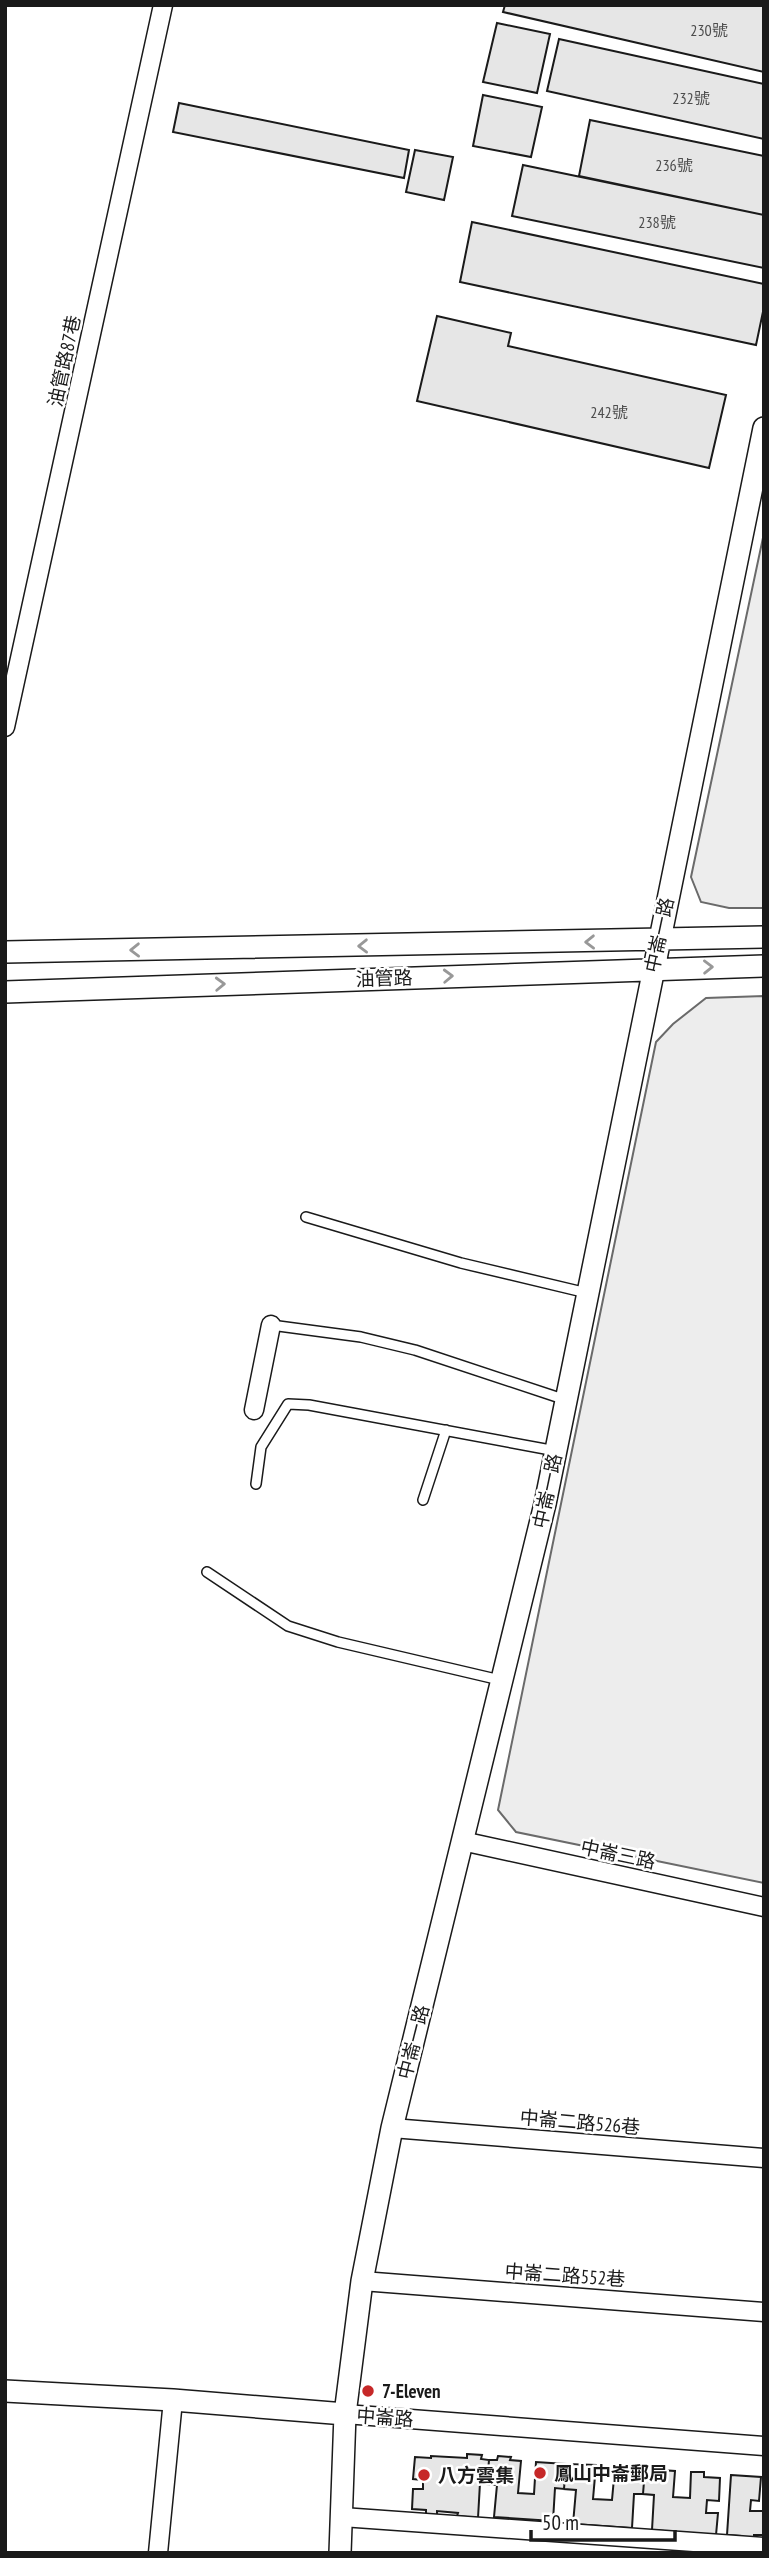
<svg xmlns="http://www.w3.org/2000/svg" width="769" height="2558" viewBox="0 0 769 2558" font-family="'PT Sans Narrow','Noto Sans TC',sans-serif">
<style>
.green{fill:#ededed;stroke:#6a6a6a;stroke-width:2}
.building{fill:#e6e6e6;stroke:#1a1a1a;stroke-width:2}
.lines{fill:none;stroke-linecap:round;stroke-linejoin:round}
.service-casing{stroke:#1a1a1a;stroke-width:12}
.minor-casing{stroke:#1a1a1a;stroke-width:21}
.tertiary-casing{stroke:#1a1a1a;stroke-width:24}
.service{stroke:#fff;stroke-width:9}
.minor{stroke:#fff;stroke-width:18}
.tertiary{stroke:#fff;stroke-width:21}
.oneway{stroke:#989898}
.poi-dot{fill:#c62828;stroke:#fff;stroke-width:2.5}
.labels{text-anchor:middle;stroke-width:5;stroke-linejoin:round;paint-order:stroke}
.number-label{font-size:16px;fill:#4d4d4d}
.street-label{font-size:19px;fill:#1a1a1a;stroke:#fff}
.poi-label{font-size:19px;font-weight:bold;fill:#1a1a1a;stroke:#fff;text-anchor:start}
</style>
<rect width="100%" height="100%" fill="#fff"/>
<path class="green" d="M 764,533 L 764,908 L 729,908 L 701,902 L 691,877 Z
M 764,996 L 764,1883 L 516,1832 L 498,1810 L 656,1042 L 673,1024 L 706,998 Z"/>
<path class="building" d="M 505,5 L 764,6 L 764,72 L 503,12 Z
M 497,23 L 550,34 L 537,93 L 483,82 Z
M 559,39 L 764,84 L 764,139 L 547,91 Z
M 483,95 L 542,107 L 531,157 L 473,146 Z
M 179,103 L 409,150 L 404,178 L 173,132 Z
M 590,120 L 764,156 L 764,215 L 579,176 Z
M 415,150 L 453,157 L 444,200 L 406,192 Z
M 523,165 L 764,215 L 764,268 L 512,216 Z
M 472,222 L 764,284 L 764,307 L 756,345 L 460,282 Z
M 437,316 L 511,333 L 508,346 L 726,395 L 709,468 L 417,401 Z
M 467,2454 L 482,2455 L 481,2459 L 489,2460 L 487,2484 L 480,2483 L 478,2518 L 457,2516 L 458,2513 L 437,2511 L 437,2517 L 426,2516 L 426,2510 L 412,2509 L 413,2489 L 423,2489 L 423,2480 L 413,2479 L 415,2457 L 431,2458 L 431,2456 L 467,2458 Z
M 498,2456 L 511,2457 L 510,2460 L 521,2461 L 518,2493 L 534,2494 L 536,2462 L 566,2464 L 564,2489 L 555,2488 L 553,2521 L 494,2517 L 497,2485 L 487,2484 L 489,2460 L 497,2460 Z
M 566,2464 L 596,2465 L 593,2499 L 612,2500 L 615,2467 L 645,2469 L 643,2494 L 634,2494 L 632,2528 L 573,2524 L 576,2490 L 564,2489 Z
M 645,2469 L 675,2471 L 673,2497 L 690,2498 L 691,2472 L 704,2472 L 704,2477 L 720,2478 L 719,2501 L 707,2500 L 706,2513 L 718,2513 L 716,2535 L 652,2530 L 654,2495 L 643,2494 Z
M 731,2475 L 761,2477 L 759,2501 L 751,2500 L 750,2511 L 763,2511 L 764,2504 L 764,2535 L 754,2535 L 754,2542 L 741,2541 L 741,2536 L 727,2535 Z"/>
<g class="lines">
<defs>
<path id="service" d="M 306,1217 L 461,1263 L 587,1293
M 271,1325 L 361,1337 L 415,1350 L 566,1400
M 256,1484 L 261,1447 L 288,1404 L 309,1405 L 556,1451
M 423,1500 L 446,1430
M 207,1572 L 288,1626 L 338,1642 L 500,1680"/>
<path id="minor" d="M 5,727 L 163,5
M 254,1410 L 271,1325
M 462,1841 L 764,1907
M 392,2128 L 764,2158
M 362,2281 L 764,2312
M 345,2414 L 764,2446
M 342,2517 L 764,2547
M 158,2553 L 173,2400"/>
<path id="tertiary" d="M 5,952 L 764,937
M 5,992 L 764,966
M 5,2391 L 173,2400 L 345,2414
M 340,2553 L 345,2414 L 362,2281 L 392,2128 L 545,1504 L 764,428"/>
</defs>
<use href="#service" class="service-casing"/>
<use href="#minor" class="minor-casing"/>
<use href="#tertiary" class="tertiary-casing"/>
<use href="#service" class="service"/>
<use href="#minor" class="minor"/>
<use href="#tertiary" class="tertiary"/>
</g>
<defs><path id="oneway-chevron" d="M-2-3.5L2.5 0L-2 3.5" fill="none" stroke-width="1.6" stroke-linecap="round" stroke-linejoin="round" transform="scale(1.75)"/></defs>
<g class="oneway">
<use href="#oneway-chevron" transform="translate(590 942) rotate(179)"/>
<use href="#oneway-chevron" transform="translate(363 946) rotate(179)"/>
<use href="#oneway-chevron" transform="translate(135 950) rotate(179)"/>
<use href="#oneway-chevron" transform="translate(708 967) rotate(-1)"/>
<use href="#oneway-chevron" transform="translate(448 976) rotate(-2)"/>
<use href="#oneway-chevron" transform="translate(220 984) rotate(-2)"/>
</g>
<g class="poi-dot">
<circle cx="368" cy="2391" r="7"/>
<circle cx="540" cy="2473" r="7"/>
<circle cx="424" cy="2475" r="7"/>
</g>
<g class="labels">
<g class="number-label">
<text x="709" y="36">230號</text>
<text x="691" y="104">232號</text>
<text x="674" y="171">236號</text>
<text x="657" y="228">238號</text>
<text x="609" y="418">242號</text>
</g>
<g class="street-label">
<text transform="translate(64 361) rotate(-78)" y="7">油管路87巷</text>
<text transform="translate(659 935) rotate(-78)" y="7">中崙一路</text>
<text transform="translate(384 978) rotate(-2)" y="7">油管路</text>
<text transform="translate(547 1491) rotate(-78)" y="7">中崙一路</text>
<text transform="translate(618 1854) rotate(12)" y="7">中崙三路</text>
<text transform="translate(413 2042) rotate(-76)" y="7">中崙一路</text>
<text transform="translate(580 2122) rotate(5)" y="7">中崙二路526巷</text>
<text transform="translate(565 2275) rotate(4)" y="7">中崙二路552巷</text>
<text transform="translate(385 2417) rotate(4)" y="7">中崙路</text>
</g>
<g class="poi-label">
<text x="382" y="2398">7-Eleven</text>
<text x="554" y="2480">鳳山中崙郵局</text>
<text x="438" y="2482">八方雲集</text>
</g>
</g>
<rect width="769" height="2558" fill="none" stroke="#1a1a1a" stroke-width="14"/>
<path d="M531 2530v10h144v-10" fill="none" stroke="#1a1a1a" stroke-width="3.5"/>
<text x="542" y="2530" font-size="21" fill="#1a1a1a" stroke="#ffffff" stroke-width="5" paint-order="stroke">50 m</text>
</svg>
